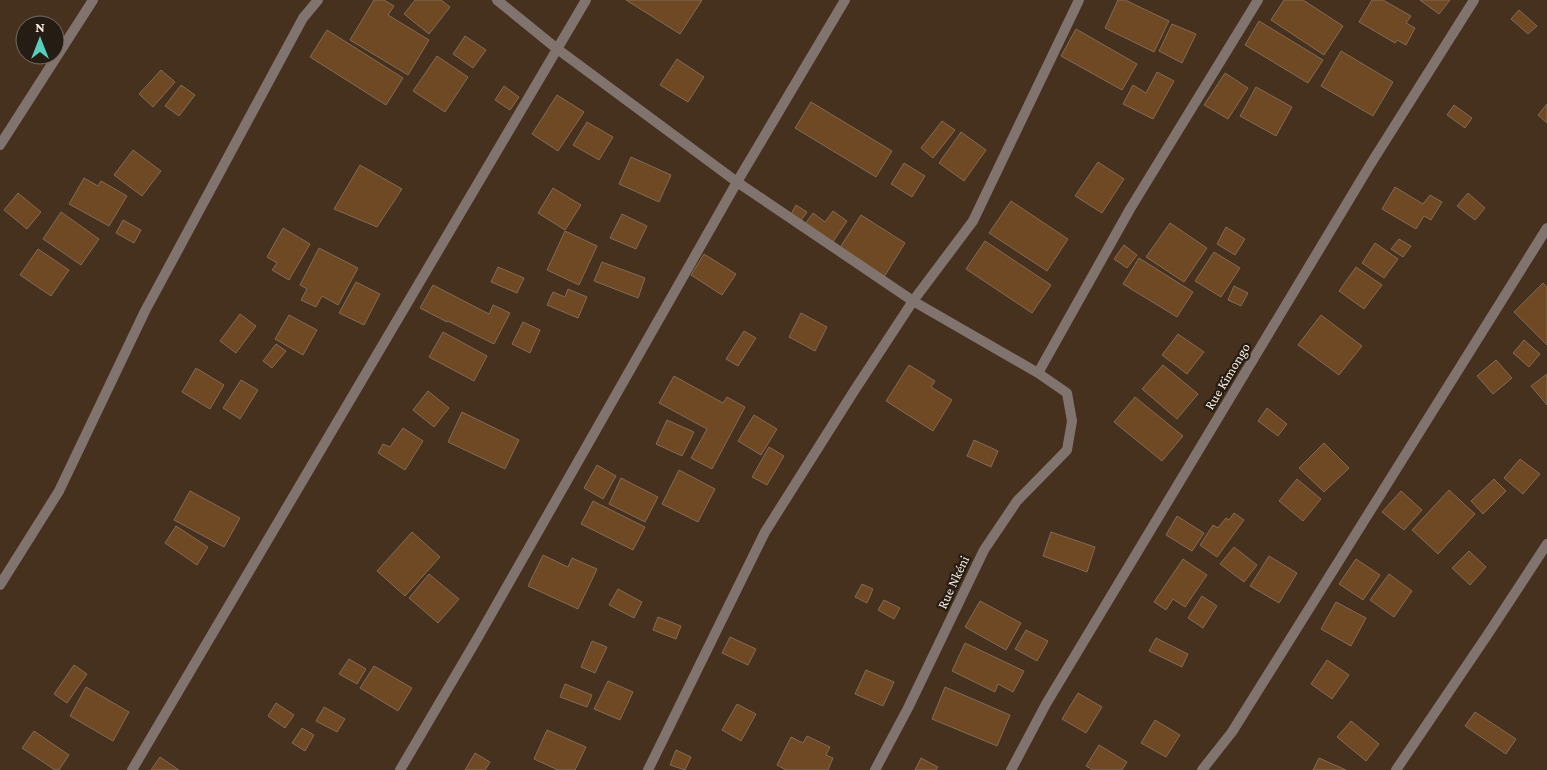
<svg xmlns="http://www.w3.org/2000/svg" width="1547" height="770" viewBox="0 0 1547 770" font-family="'Crimson Pro',serif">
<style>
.building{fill:#6f4924;stroke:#826b55}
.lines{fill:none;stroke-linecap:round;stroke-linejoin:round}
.minor{stroke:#81736e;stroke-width:10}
.labels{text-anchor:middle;stroke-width:4.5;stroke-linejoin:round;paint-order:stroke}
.street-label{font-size:14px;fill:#f7e9dd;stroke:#251c13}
</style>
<rect width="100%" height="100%" fill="#46311e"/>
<path class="building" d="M 374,0 L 384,0 L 394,6 L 388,15 L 429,40 L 408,75 L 350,40 Z
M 415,0 L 441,0 L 450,7 L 429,34 L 404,14 Z
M 626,0 L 702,0 L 680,34 Z
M 1118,0 L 1125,0 L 1169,21 L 1154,52 L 1105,28 Z
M 1284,0 L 1303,0 L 1343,26 L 1324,55 L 1271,20 Z
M 1372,0 L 1383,0 L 1411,16 L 1406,23 L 1415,28 L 1406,45 L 1397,40 L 1395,43 L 1359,22 Z
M 1420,0 L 1450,0 L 1439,14 Z
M 1519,10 L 1537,26 L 1528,34 L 1511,19 Z
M 1259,21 L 1323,60 L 1308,83 L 1245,45 Z
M 1172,24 L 1196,34 L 1182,63 L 1159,51 Z
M 1076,29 L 1137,64 L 1122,90 L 1061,56 Z
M 327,30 L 403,78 L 386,105 L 310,57 Z
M 465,36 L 486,50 L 473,68 L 453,54 Z
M 1341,51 L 1393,82 L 1373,116 L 1321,86 Z
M 437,56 L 468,77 L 445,112 L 413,91 Z
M 677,59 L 704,77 L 688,102 L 660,85 Z
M 161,70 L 175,82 L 153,107 L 139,94 Z
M 1157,72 L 1174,81 L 1153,119 L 1123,104 L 1133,85 L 1146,93 Z
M 1225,73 L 1248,88 L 1228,119 L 1204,105 Z
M 181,85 L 195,95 L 179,116 L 165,106 Z
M 504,86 L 519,97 L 510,110 L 495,100 Z
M 1256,87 L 1292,107 L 1276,136 L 1240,116 Z
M 557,95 L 584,112 L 558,151 L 532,134 Z
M 811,102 L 892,151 L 876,177 L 795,128 Z
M 1547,104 L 1547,123 L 1538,115 Z
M 1454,105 L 1472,118 L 1465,128 L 1447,115 Z
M 942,121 L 955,130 L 933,158 L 921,148 Z
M 587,122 L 613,137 L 599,160 L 573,145 Z
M 961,132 L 986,150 L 964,181 L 939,163 Z
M 133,150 L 161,171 L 142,196 L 114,175 Z
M 631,157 L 671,175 L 659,202 L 619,184 Z
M 1098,162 L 1124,179 L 1102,213 L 1075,196 Z
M 904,163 L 925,176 L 912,197 L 891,184 Z
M 360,165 L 402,189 L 377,227 L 334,209 Z
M 84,178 L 98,186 L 101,181 L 127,196 L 109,226 L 69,204 Z
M 1395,187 L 1423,204 L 1430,195 L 1442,202 L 1431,220 L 1424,216 L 1416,229 L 1382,209 Z
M 553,188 L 581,205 L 565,230 L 538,213 Z
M 18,193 L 41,212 L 27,229 L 4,210 Z
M 1468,193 L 1485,208 L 1475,220 L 1457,206 Z
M 1011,201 L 1068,239 L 1047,271 L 989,233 Z
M 796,205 L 807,212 L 800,222 L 790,216 Z
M 833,211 L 847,221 L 832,243 L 805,224 L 813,213 L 825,222 Z
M 61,212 L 99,239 L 81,265 L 43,239 Z
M 622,214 L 647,226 L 636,249 L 610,238 Z
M 861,215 L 905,243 L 884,277 L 839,249 Z
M 123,220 L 141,230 L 134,243 L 116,233 Z
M 1170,223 L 1207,248 L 1184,282 L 1146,257 Z
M 1226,227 L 1245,239 L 1235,255 L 1217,244 Z
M 283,228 L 310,244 L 289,280 L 272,270 L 277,263 L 267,257 Z
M 565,231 L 597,246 L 579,285 L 547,270 Z
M 1399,239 L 1411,246 L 1403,257 L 1391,249 Z
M 985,241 L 1051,285 L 1032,313 L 966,269 Z
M 1375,243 L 1398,259 L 1384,278 L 1362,263 Z
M 1124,245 L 1137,255 L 1127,268 L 1114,259 Z
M 319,248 L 358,268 L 338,305 L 322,296 L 316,307 L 301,300 L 307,289 L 300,285 Z
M 38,249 L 69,270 L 51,296 L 20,275 Z
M 1214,252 L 1240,268 L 1221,297 L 1195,281 Z
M 704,254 L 736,274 L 722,295 L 691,275 Z
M 1139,258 L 1193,292 L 1177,317 L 1123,284 Z
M 602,262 L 645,278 L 638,298 L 594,281 Z
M 498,267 L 524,278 L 517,293 L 491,282 Z
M 1356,267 L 1382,285 L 1364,309 L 1339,291 Z
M 356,282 L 380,294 L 364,325 L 339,313 Z
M 1543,283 L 1547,287 L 1547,345 L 1514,312 Z
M 433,285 L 489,314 L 493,305 L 510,313 L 494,344 L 448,321 L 447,322 L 420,308 Z
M 1234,286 L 1248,293 L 1241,306 L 1228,300 Z
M 568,289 L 587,297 L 578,318 L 547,305 L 553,292 L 565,297 Z
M 801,313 L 827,327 L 815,351 L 789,337 Z
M 240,314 L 256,326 L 236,353 L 220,341 Z
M 289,315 L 317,330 L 303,355 L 275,339 Z
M 1321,315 L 1362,346 L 1339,375 L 1298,345 Z
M 523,322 L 540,330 L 530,353 L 512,344 Z
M 744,331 L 756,338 L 738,366 L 726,359 Z
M 443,332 L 487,356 L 474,381 L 429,357 Z
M 1178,334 L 1204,352 L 1187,374 L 1162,355 Z
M 1524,340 L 1540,354 L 1529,367 L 1513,353 Z
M 276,344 L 286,351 L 272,368 L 263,361 Z
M 1496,360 L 1512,378 L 1493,394 L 1477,376 Z
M 909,365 L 935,381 L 931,387 L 952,400 L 933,431 L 886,401 Z
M 1163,365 L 1198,394 L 1177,419 L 1142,389 Z
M 196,368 L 224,385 L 210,409 L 182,392 Z
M 1547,374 L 1547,405 L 1531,386 Z
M 674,376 L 723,403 L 727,397 L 745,407 L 712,469 L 691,458 L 707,429 L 659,403 Z
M 241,380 L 258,390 L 240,419 L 223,408 Z
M 428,391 L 449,408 L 434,427 L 413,410 Z
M 1135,397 L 1183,436 L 1162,461 L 1114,422 Z
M 1267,408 L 1287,424 L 1278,436 L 1258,421 Z
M 462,412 L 519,440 L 505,469 L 448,442 Z
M 754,415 L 777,429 L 761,455 L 738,441 Z
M 667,420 L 694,432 L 682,456 L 656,444 Z
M 403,428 L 423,441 L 405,470 L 378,453 L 383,444 L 390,447 Z
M 974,440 L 998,451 L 991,467 L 967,456 Z
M 1324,443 L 1349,468 L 1324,492 L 1299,468 Z
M 769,447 L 784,456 L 767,485 L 752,477 Z
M 1520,459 L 1540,474 L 1523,494 L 1504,478 Z
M 597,465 L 616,476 L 603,499 L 584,488 Z
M 679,470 L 715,489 L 698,522 L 662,504 Z
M 621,478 L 658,497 L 645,522 L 609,504 Z
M 1297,479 L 1321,499 L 1303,521 L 1279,501 Z
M 1494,479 L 1506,491 L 1483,514 L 1471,501 Z
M 1449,490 L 1475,514 L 1438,554 L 1412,530 Z
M 190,491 L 240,518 L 224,547 L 174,520 Z
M 1401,491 L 1422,510 L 1404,530 L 1382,512 Z
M 593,501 L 645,527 L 633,550 L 581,524 Z
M 1234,513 L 1244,520 L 1217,557 L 1200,545 L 1213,525 L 1218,528 L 1226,518 L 1229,520 Z
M 1177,516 L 1204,533 L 1192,551 L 1166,535 Z
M 176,526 L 208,547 L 197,565 L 165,543 Z
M 412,532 L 440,557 L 405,596 L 377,571 Z
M 1051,532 L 1095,547 L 1087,572 L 1043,556 Z
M 1234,547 L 1257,565 L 1244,582 L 1220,564 Z
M 1469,551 L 1486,567 L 1470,585 L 1452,568 Z
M 543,555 L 568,567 L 572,558 L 597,569 L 578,609 L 528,586 Z
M 1269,556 L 1297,573 L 1279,603 L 1250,586 Z
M 1183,559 L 1207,575 L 1185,607 L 1173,599 L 1166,610 L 1154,602 Z
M 1356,559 L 1380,575 L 1363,600 L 1339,584 Z
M 429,574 L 459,599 L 438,623 L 409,598 Z
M 1389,574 L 1412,591 L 1394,617 L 1370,600 Z
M 862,584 L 873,589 L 867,603 L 855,597 Z
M 618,589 L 642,602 L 634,618 L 609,605 Z
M 1202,596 L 1217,606 L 1203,628 L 1188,618 Z
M 884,600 L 900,608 L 894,619 L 878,610 Z
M 980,601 L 1021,623 L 1006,650 L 965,627 Z
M 1336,602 L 1366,618 L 1351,646 L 1321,629 Z
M 658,617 L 681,626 L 676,639 L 653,630 Z
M 1026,630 L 1048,641 L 1037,661 L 1015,649 Z
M 730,637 L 756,649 L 748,665 L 722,653 Z
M 1156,638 L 1188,654 L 1182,667 L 1149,651 Z
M 592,641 L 607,647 L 595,673 L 581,667 Z
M 965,643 L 1024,671 L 1013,692 L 998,684 L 995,692 L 952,671 Z
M 349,659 L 366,669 L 357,684 L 339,674 Z
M 1327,660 L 1349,675 L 1332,699 L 1311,684 Z
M 74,665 L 87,674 L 67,703 L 54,694 Z
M 374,666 L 412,688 L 398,711 L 360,688 Z
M 866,670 L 894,682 L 883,706 L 855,694 Z
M 608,681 L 633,692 L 620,720 L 594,709 Z
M 565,684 L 592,695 L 587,707 L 560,697 Z
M 86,687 L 129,712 L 113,741 L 70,716 Z
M 945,687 L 1010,715 L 997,746 L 932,719 Z
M 1078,693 L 1102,707 L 1086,733 L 1062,719 Z
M 276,703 L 294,715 L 285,728 L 268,716 Z
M 737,704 L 756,714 L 741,741 L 722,730 Z
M 324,707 L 345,719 L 337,732 L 316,721 Z
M 1475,712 L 1516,739 L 1506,754 L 1465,726 Z
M 1155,720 L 1180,735 L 1166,757 L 1141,743 Z
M 1351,721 L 1379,744 L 1366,761 L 1337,737 Z
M 302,728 L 314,735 L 305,751 L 292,743 Z
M 547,730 L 586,747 L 575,770 L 558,770 L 534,759 Z
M 34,731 L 69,755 L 59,770 L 55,770 L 22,748 Z
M 807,736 L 830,747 L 826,755 L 833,758 L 828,770 L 786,770 L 777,765 L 791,737 L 803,743 Z
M 1099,745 L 1127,762 L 1122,770 L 1093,770 L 1086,766 Z
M 676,750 L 691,757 L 685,770 L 670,765 Z
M 475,753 L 490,762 L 485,770 L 465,770 Z
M 160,757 L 179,770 L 151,770 Z
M 921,758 L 938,767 L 936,770 L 915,770 Z
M 1319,758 L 1346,770 L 1313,770 Z"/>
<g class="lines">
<path class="minor" d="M 497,0 L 556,48 L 737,182 L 913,301 L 1038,373 L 1067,393 L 1072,421 L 1067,450 L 1017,501 L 984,550 L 908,708 L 875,770
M 0,145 L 93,0
M 1038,373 L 1130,209 L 1258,0
M 0,585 L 59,491 L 145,311 L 303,18 L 318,0
M 132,770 L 586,0
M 400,770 L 477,639 L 737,182 L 845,0
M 648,770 L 765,532 L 854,391 L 913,301 L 973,221 L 1079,0
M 1011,770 L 1046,704 L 1370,165 L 1474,0
M 1202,770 L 1232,732 L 1547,228
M 1396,770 L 1486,637 L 1547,544"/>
</g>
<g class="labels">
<g class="street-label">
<text transform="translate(1227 376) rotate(-59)" y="5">Rue Kimongo</text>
<text transform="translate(953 582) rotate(-65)" y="5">Rue Nkéni</text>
</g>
</g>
<g transform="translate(40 40)"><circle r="24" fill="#251c13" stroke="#796e64"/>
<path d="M0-4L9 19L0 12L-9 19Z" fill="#5acebd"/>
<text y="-8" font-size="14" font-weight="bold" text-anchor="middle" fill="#f7e9dd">N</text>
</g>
</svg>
